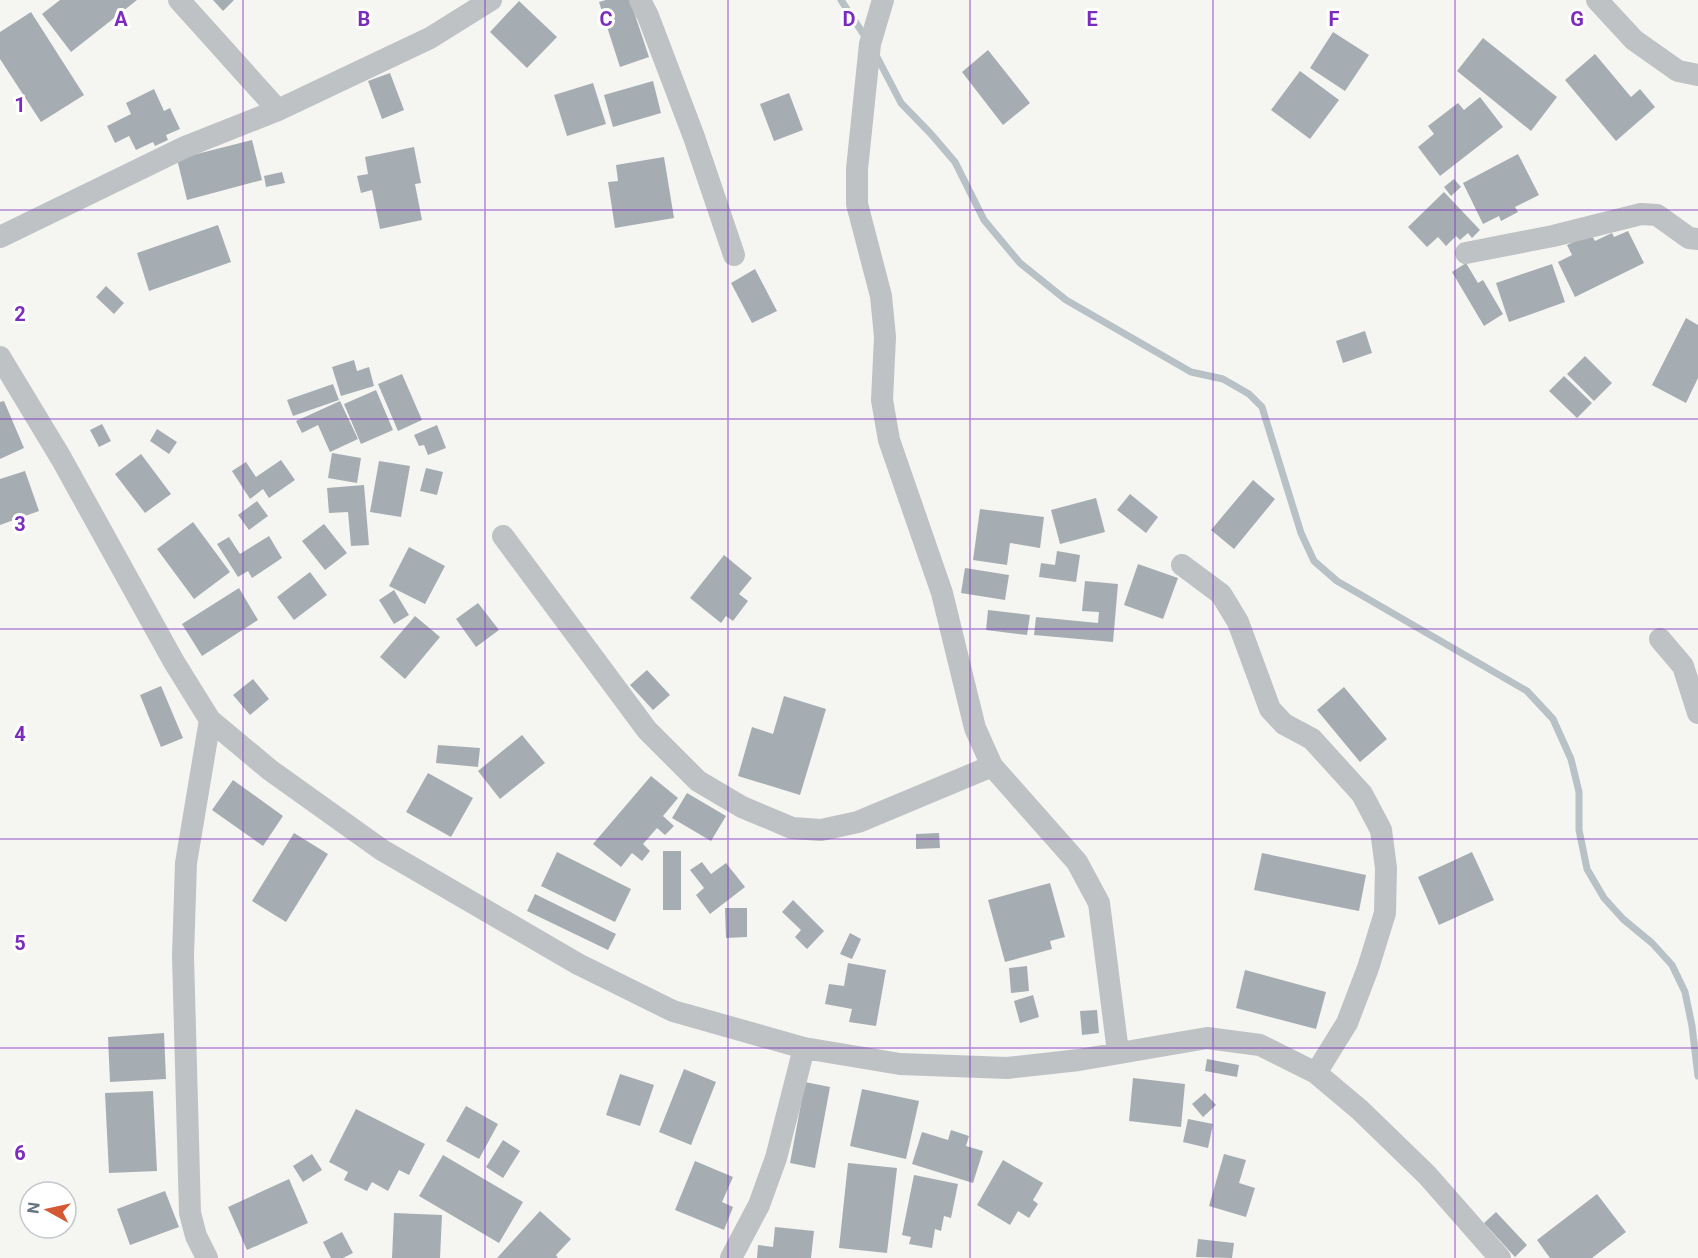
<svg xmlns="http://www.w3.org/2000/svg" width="1698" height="1258" viewBox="0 0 1698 1258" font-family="Roboto,sans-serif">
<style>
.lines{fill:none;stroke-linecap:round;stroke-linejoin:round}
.stream{stroke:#b7c1c6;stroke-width:7}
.building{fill:#a6adb2}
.street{stroke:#bec2c5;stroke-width:22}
.grid{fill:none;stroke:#7b2cbf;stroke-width:1.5;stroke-opacity:0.55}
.grid-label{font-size:20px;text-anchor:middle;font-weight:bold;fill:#7b2cbf;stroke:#fff;stroke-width:6;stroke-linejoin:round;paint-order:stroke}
</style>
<rect width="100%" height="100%" fill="#f5f5f2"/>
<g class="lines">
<path class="stream" d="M 841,0 L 866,38
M 876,55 L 901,103 L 931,134 L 955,162 L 984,220 L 1020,263 L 1066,300 L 1191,372 L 1223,379 L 1249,394 L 1262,407 L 1301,533 L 1314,561 L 1337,581 L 1527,691 L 1553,719 L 1571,759 L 1579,792 L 1579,830 L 1587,869 L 1604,898 L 1623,919 L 1652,943 L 1672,965 L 1685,992 L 1692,1026 L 1698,1076"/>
</g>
<path class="building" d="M 60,0 L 137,0 L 71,52 L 42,14 Z
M 213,0 L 234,0 L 223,11 Z
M 606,0 L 630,0 L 649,57 L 620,67 L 599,2 Z
M 519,1 L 557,37 L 527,68 L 490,32 Z
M 31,12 L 84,95 L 41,122 L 0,59 L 0,32 Z
M 1333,32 L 1369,55 L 1345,91 L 1310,68 Z
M 1483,38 L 1557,97 L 1531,131 L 1457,71 Z
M 988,50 L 1030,103 L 1003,125 L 962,72 Z
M 1595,54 L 1631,97 L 1640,89 L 1655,107 L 1616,141 L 1565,80 Z
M 1300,71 L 1339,100 L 1310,139 L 1271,110 Z
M 390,73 L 404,110 L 382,119 L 368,81 Z
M 653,81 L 661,113 L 613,127 L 604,95 Z
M 593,83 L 606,124 L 567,136 L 554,95 Z
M 154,89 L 164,111 L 170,108 L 180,129 L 166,135 L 168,140 L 155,146 L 153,142 L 136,150 L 129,136 L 115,143 L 107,126 L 131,114 L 126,103 Z
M 789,93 L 803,130 L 774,141 L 760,104 Z
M 1480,97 L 1503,127 L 1440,176 L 1418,147 L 1434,134 L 1428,126 L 1458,103 L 1464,110 Z
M 252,140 L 262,180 L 187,200 L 177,159 Z
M 414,147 L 421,183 L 415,184 L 422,220 L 380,229 L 372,190 L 361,193 L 357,176 L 368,174 L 365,157 Z
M 1518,154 L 1539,195 L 1515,207 L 1518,212 L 1501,221 L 1499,216 L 1483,224 L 1463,183 Z
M 664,157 L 674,218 L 615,228 L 608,182 L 618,181 L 616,165 Z
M 282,172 L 285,183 L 266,187 L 264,176 Z
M 1454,179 L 1461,187 L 1451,196 L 1444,187 Z
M 1444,192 L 1480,230 L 1472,238 L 1468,233 L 1460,240 L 1456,236 L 1446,246 L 1438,237 L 1427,247 L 1408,227 Z
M 218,225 L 231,262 L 149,291 L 137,253 Z
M 1628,231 L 1644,263 L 1575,297 L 1558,262 L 1572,255 L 1567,245 L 1591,234 L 1595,241 L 1612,233 L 1614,237 Z
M 1466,263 L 1478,283 L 1483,280 L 1503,314 L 1484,326 L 1452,272 Z
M 1552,264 L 1565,302 L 1509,322 L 1496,283 Z
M 755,269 L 777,311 L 752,323 L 731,283 Z
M 106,286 L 124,303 L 114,314 L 96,297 Z
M 1686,318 L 1698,325 L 1698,378 L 1686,403 L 1652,385 Z
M 1365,331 L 1372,353 L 1343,363 L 1336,341 Z
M 1585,356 L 1612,383 L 1594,401 L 1567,374 Z
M 354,360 L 357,371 L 369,367 L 374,386 L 341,396 L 332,367 Z
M 402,374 L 422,420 L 398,431 L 378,384 Z
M 1564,376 L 1592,403 L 1577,418 L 1549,391 Z
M 333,384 L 339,400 L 293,416 L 287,400 Z
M 376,390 L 393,430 L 361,444 L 344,404 Z
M 4,401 L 24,448 L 0,459 L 0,402 Z
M 340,401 L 358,439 L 330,452 L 318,425 L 302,433 L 296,421 Z
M 102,424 L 111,441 L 99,447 L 90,430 Z
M 437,425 L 446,448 L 428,455 L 424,445 L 419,446 L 414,435 Z
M 157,429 L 177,442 L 169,454 L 150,441 Z
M 332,453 L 361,458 L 357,483 L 328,478 Z
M 141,454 L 171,494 L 145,513 L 115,474 Z
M 281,460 L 295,480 L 269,498 L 263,489 L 250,499 L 232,471 L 246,462 L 256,477 Z
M 379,461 L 410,466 L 401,517 L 370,512 Z
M 426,468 L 443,472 L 437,495 L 420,491 Z
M 25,471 L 39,511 L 0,525 L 0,479 Z
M 1253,480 L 1275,499 L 1234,549 L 1211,530 Z
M 364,485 L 369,545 L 351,546 L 348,512 L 329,513 L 327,488 Z
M 1130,494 L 1158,517 L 1146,533 L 1117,510 Z
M 1096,498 L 1105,532 L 1060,544 L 1051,510 Z
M 257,501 L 268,516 L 249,530 L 238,515 Z
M 980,509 L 1044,517 L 1040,548 L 1010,543 L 1007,565 L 973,560 Z
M 193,522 L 230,572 L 194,599 L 157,549 Z
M 324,524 L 347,553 L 325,570 L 302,541 Z
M 269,536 L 282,558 L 252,578 L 248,571 L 238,577 L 217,544 L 229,537 L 240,554 Z
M 409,547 L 445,566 L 425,604 L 389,586 Z
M 1057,551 L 1080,555 L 1076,582 L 1039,577 L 1041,563 L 1055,565 Z
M 724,555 L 752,578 L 739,594 L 748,601 L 733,621 L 726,616 L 721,623 L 690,598 Z
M 1138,564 L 1178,578 L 1163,619 L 1124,605 Z
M 965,568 L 1009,575 L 1005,600 L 961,593 Z
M 310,572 L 327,595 L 294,620 L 277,597 Z
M 1085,581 L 1118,584 L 1113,642 L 1034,635 L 1036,617 L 1098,623 L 1099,612 L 1082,611 Z
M 239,588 L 258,620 L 202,656 L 182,624 Z
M 394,590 L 409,615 L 394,624 L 379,600 Z
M 478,603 L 499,630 L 476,647 L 456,619 Z
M 988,610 L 1030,615 L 1027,635 L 986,630 Z
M 415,616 L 440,637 L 405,679 L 380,657 Z
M 647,670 L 670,695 L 653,710 L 630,685 Z
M 253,679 L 269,699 L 250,715 L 233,695 Z
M 161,686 L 183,738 L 161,747 L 140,695 Z
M 1344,687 L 1387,739 L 1360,762 L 1317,710 Z
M 784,696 L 826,709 L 800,795 L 738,776 L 752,727 L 773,734 Z
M 522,735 L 545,763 L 500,799 L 478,771 Z
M 438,745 L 480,748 L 478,767 L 436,763 Z
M 428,773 L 473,798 L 451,837 L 406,812 Z
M 651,776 L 678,798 L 663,816 L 674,826 L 665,835 L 657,828 L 643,844 L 650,851 L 642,861 L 632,853 L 621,867 L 593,844 Z
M 233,780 L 283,816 L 263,846 L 212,810 Z
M 687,793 L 726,816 L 711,841 L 672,818 Z
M 294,833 L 328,854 L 286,922 L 252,901 Z
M 939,833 L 940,848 L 916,849 L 916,834 Z
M 663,851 L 681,851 L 681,910 L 663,910 Z
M 557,852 L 631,889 L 615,922 L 541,886 Z
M 1472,852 L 1494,900 L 1439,925 L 1418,877 Z
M 1262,853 L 1366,875 L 1359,911 L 1254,890 Z
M 702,862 L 711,874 L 726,863 L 745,887 L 710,914 L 696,895 L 704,888 L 690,870 Z
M 1050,883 L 1065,937 L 1050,941 L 1052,949 L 1005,962 L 988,900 Z
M 535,894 L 616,934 L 608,950 L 527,911 Z
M 793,900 L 824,931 L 807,949 L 795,937 L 801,930 L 782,912 Z
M 725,908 L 747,908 L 747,937 L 726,938 Z
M 850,933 L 861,939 L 852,959 L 840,954 Z
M 848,963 L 886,970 L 876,1026 L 849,1022 L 852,1009 L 825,1004 L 829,984 L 844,986 Z
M 1027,966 L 1029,991 L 1011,993 L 1009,968 Z
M 1245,970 L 1326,992 L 1316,1029 L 1236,1008 Z
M 1033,995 L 1039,1017 L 1020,1023 L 1014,1001 Z
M 1097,1010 L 1099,1033 L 1082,1035 L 1080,1011 Z
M 164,1033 L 166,1079 L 110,1082 L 108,1037 Z
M 1207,1059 L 1239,1065 L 1237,1077 L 1205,1071 Z
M 684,1069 L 716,1082 L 691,1145 L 659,1132 Z
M 620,1074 L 654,1085 L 640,1126 L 606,1115 Z
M 1133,1078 L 1185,1084 L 1181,1127 L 1129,1121 Z
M 805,1082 L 830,1087 L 815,1168 L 790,1163 Z
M 862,1089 L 919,1101 L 906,1159 L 850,1146 Z
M 153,1091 L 157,1171 L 109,1173 L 105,1093 Z
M 1205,1093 L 1216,1105 L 1203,1117 L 1192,1104 Z
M 466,1106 L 498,1124 L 479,1159 L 446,1141 Z
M 356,1109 L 425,1144 L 409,1175 L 399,1170 L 388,1191 L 372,1182 L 367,1191 L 344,1180 L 348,1172 L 329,1162 Z
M 1188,1119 L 1213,1124 L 1208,1148 L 1183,1142 Z
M 951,1130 L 969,1136 L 966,1146 L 983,1151 L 973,1183 L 912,1164 L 922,1132 L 948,1140 Z
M 503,1140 L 520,1151 L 503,1178 L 486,1167 Z
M 312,1154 L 322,1170 L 303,1182 L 293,1166 Z
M 1224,1154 L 1246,1160 L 1239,1183 L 1255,1188 L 1246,1217 L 1209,1206 Z
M 443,1155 L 523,1202 L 499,1243 L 419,1196 Z
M 1003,1160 L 1043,1183 L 1033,1200 L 1038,1204 L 1029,1218 L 1018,1211 L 1010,1225 L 977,1205 Z
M 695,1161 L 733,1177 L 722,1202 L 733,1207 L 724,1230 L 675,1210 Z
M 848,1163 L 897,1168 L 887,1253 L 839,1248 Z
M 914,1175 L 958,1184 L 951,1218 L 944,1216 L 941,1231 L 935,1229 L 932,1248 L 909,1244 L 911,1237 L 902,1235 Z
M 289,1179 L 308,1223 L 247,1250 L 228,1207 Z
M 165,1191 L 179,1227 L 130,1245 L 117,1209 Z
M 1597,1194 L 1626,1232 L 1592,1258 L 1550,1258 L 1537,1240 Z
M 540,1211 L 571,1239 L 556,1255 L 558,1258 L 497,1258 Z
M 1496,1212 L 1527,1245 L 1515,1257 L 1484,1223 Z
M 394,1213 L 442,1215 L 440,1258 L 392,1258 Z
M 775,1227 L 814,1231 L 811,1258 L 757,1258 L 758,1245 L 773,1247 Z
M 342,1232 L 353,1253 L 343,1258 L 331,1258 L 323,1242 Z
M 1198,1239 L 1234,1243 L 1232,1258 L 1196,1257 Z"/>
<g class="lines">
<path class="street" d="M 179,0 L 278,110
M 640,0 L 648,16 L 694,137 L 734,255
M 883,0 L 870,44 L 857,169 L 857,204 L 881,296 L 885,337 L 882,400 L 889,440 L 942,593 L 975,728 L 992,766 L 1077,862 L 1099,903 L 1118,1052
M 1597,0 L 1634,40 L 1678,71 L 1698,75
M 0,237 L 185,147 L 278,110 L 430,38 L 491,0
M 1466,253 L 1553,236 L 1641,214 L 1657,215 L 1689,238 L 1698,239
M 0,357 L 61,458 L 174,662 L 210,720 L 270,770 L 382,850 L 578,964 L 673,1011 L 804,1048 L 900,1064 L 1007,1068 L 1079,1060 L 1207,1038 L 1260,1045 L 1316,1073 L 1360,1110 L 1427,1175 L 1500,1258
M 503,536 L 647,730 L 698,781 L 742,807 L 792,828 L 821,830 L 858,822 L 992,766
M 1182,565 L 1221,594 L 1238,622 L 1270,709 L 1284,724 L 1312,739 L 1362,794 L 1381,830 L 1386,868 L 1385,913 L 1368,968 L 1347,1023 L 1316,1073
M 1660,639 L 1683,666 L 1698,713
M 207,1258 L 196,1236 L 190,1213 L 183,956 L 186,863 L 210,720
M 731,1258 L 759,1205 L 776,1158 L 804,1048"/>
</g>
<path class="grid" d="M 243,0 L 243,1258M 485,0 L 485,1258M 728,0 L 728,1258M 970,0 L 970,1258M 1213,0 L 1213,1258M 1455,0 L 1455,1258M 0,210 L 1698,210M 0,419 L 1698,419M 0,629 L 1698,629M 0,839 L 1698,839M 0,1048 L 1698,1048"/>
<g class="grid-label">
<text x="121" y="26">A</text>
<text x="364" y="26">B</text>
<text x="606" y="26">C</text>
<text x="849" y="26">D</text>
<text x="1092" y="26">E</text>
<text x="1334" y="26">F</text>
<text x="1577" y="26">G</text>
<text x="20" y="112">1</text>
<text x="20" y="321">2</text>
<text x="20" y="531">3</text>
<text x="20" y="741">4</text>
<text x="20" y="950">5</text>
<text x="20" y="1160">6</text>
</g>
<g transform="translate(48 1210) rotate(278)"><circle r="28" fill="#ffffff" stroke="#c2c8cc" stroke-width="1.5"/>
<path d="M0-4.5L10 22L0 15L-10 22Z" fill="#d35833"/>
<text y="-9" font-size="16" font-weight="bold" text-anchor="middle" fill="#667580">N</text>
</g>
</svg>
